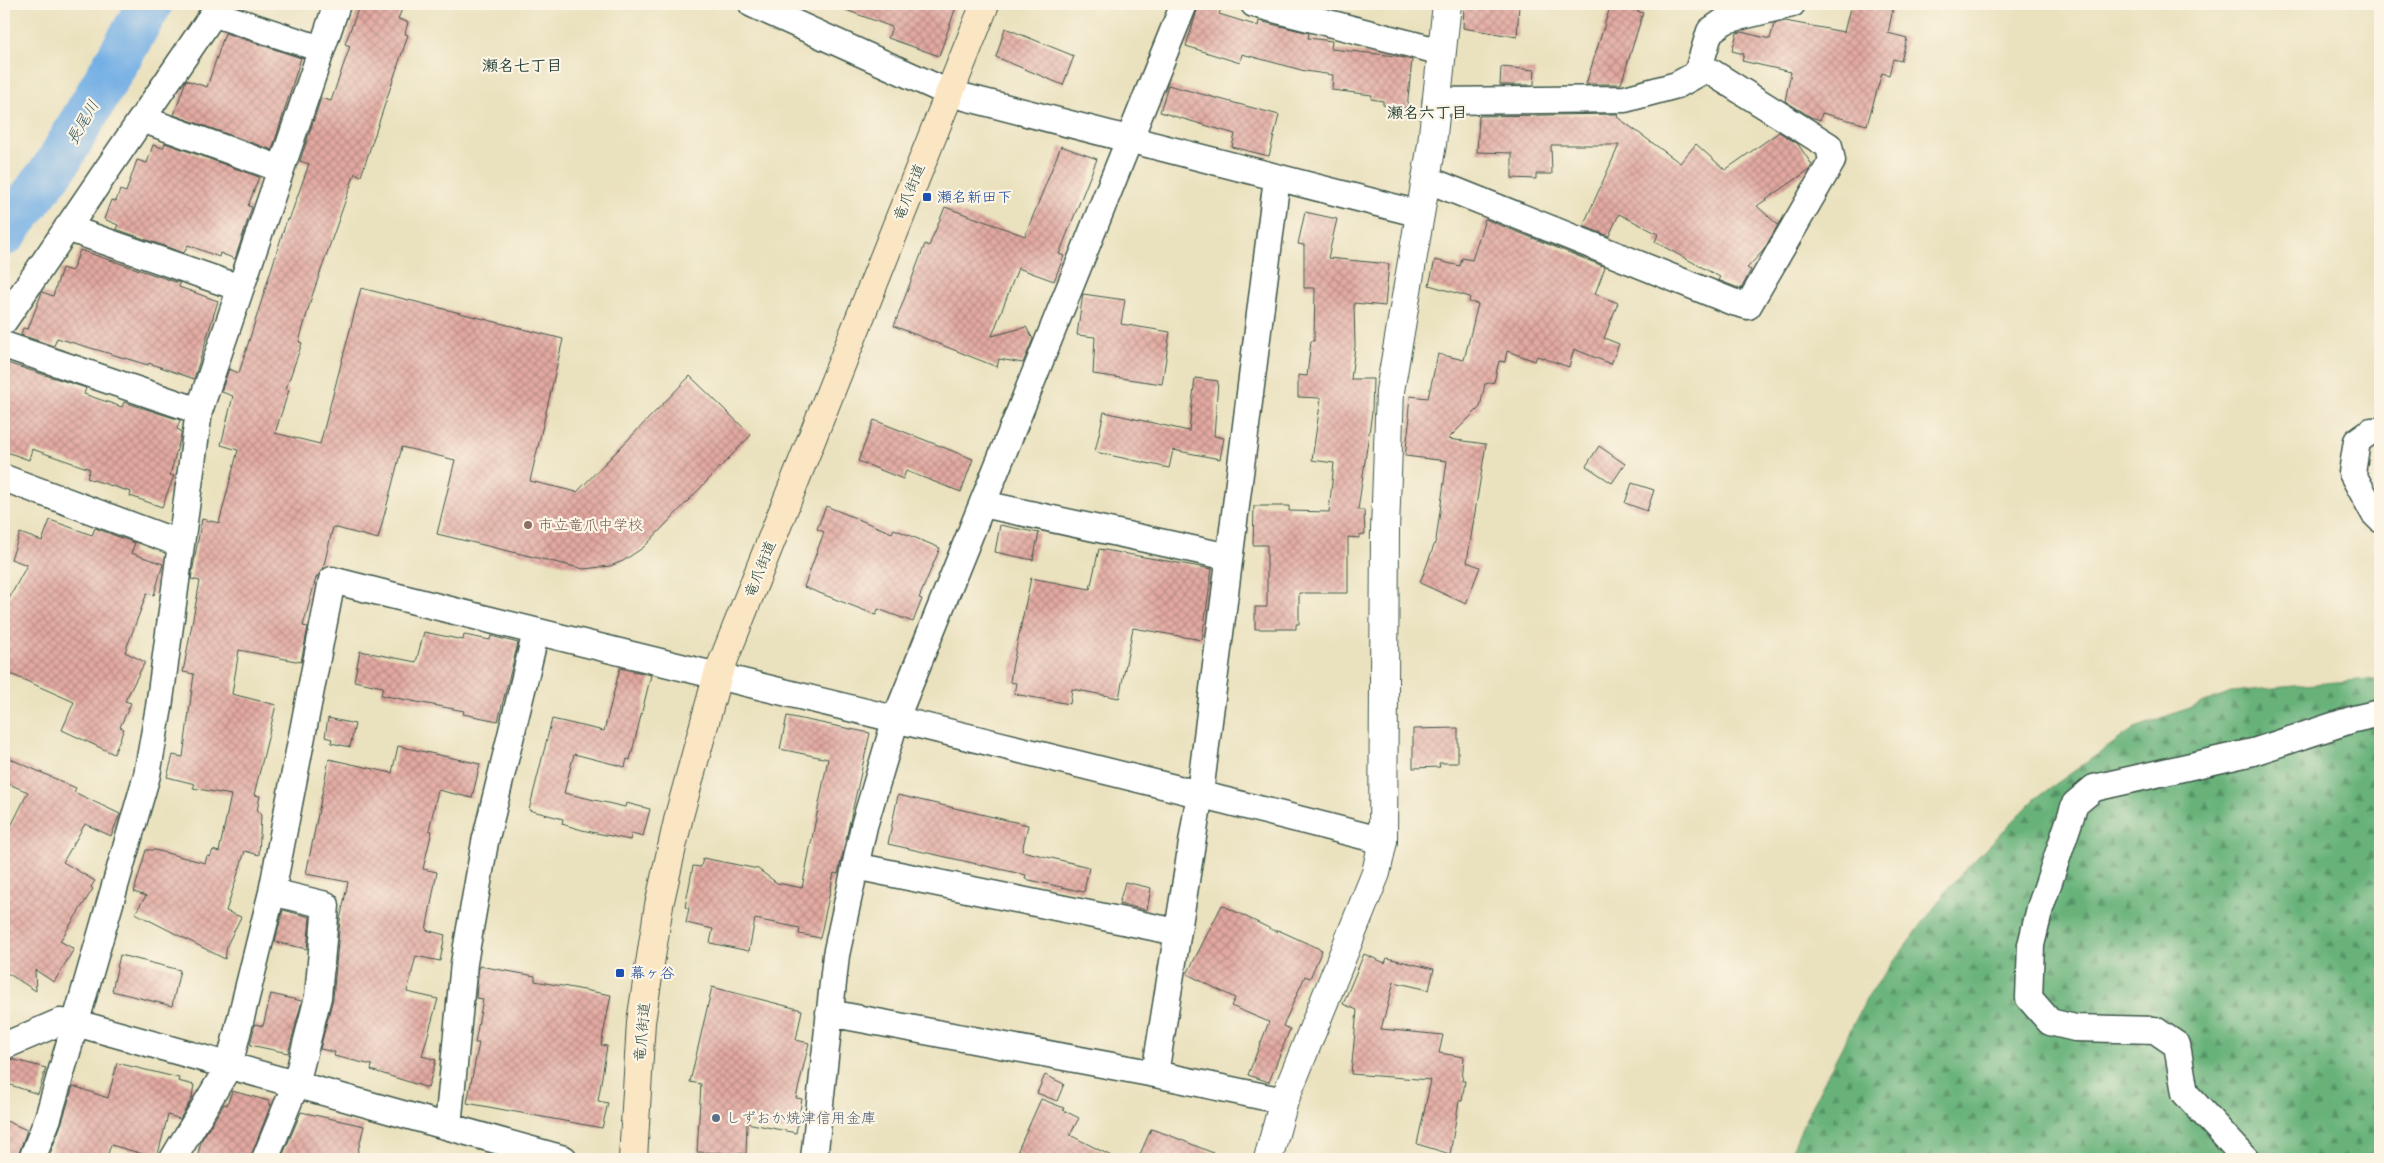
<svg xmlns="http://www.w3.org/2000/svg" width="2384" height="1163" viewBox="0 0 2384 1163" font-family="'Balsamiq Sans','Klee One',sans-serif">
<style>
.forest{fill:url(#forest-firs);stroke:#437857}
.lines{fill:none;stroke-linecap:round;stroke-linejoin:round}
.river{stroke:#73afe5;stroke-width:45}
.building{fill:url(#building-cross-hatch)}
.minor-casing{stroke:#3d5649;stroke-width:29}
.tertiary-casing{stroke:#3d5649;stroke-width:30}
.secondary-casing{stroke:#3d5649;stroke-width:30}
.minor{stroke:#fff;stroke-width:26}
.tertiary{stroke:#fff;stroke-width:28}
.secondary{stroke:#fbe6c4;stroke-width:28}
.transit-dot{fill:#1a4fb4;stroke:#fcf5e5;stroke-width:2}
.education-dot{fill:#8d6e63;stroke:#fcf5e5;stroke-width:2}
.service-dot{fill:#5c6f8a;stroke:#fcf5e5;stroke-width:2}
.labels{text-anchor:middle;stroke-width:4.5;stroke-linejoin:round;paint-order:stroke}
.street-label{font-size:15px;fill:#1f3d34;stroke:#fcf5e5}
.transit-label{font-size:15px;fill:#164399;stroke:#fcf5e5;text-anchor:start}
.education-label{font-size:15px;fill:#785e54;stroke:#fcf5e5;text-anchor:start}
.service-label{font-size:15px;fill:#4e5e75;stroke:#fcf5e5;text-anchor:start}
.neighbourhood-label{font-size:16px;font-weight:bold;fill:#1f3d34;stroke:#fcf5e5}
.water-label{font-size:16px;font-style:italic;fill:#345a60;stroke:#fcf5e5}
</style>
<defs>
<pattern id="forest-firs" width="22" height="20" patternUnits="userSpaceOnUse" patternTransform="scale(1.25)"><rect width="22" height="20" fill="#67b27a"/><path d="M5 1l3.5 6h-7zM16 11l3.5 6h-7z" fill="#549265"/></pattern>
<pattern id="building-cross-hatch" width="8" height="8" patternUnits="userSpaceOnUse" patternTransform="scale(1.25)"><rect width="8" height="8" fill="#e3a9a1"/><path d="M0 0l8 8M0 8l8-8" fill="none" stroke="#b78b84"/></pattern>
</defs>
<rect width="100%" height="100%" fill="#fcf5e5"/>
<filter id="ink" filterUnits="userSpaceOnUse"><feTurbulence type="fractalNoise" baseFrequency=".02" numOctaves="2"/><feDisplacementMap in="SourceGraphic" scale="10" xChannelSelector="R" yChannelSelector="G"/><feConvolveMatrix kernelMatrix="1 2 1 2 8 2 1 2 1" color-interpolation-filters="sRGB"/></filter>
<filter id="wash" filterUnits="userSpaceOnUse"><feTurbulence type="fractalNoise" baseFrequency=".0096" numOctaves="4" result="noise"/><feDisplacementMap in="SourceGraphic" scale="20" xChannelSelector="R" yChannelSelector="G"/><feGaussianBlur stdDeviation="1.12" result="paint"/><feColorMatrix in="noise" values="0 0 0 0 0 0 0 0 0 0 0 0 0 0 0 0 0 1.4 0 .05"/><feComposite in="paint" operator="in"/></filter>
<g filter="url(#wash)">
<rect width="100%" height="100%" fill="#eae1be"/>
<path class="forest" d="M 2368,679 L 2380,681 L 2380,1159 L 1788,1159 L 1811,1107 L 1868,996 L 1955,880 L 2036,798 L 2135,728 L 2231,692 Z"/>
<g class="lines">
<path class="river" d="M 4,234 L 57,164 L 150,4"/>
</g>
<g id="blocks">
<path class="building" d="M 360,4 L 404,4 L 398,19 L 408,22 L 405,34 L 408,35 L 361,176 L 355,173 L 311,299 L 299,342 L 302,343 L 286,389 L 289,390 L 275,433 L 320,444 L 361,288 L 563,339 L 530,481 L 577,492 L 690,376 L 751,435 L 644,547 L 623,561 L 610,566 L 584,569 L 437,534 L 455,460 L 402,447 L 378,539 L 333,527 L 323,569 L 316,578 L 303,626 L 308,627 L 301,662 L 239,650 L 232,694 L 276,705 L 254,795 L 260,796 L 257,811 L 261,815 L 259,855 L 245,851 L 226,911 L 241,917 L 227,945 L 225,959 L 135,913 L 146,896 L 134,892 L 146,850 L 155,850 L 205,863 L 207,856 L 210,857 L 213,850 L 219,852 L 231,795 L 193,788 L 195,784 L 167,777 L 173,755 L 183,757 L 194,674 L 183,672 L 200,581 L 191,579 L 195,556 L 202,519 L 219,523 L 238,450 L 221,445 L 233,396 L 222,392 L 222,389 L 229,369 L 239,373 L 287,219 L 289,220 L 309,164 L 300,161 L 321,98 L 331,101 L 350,46 L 345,44 Z
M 835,4 L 957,4 L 939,56 L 888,38 L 892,27 L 835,6 Z
M 1199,4 L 1221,9 L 1219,14 L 1258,26 L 1259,21 L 1309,33 L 1308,38 L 1332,41 L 1331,49 L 1396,56 L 1412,60 L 1407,108 L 1383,105 L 1383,101 L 1371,99 L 1372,95 L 1332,90 L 1333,75 L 1305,71 L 1242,54 L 1240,63 L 1186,46 Z
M 1464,4 L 1519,5 L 1517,37 L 1463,28 Z
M 1611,4 L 1639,4 L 1637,11 L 1643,13 L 1621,84 L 1586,84 Z
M 1851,4 L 1867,4 L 1893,9 L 1888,33 L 1907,38 L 1901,61 L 1893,59 L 1889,75 L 1882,73 L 1867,125 L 1822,113 L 1820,120 L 1811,117 L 1785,101 L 1791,72 L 1742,61 L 1744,54 L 1732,51 L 1737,33 L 1741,32 L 1770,39 L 1774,24 L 1785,21 L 1844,32 Z
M 1005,28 L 1074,56 L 1063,85 L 996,57 Z
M 225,33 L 301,58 L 272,150 L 174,115 L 186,80 L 207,87 Z
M 1501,67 L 1535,70 L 1534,85 L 1500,85 Z
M 1168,85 L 1279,115 L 1269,156 L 1232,147 L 1235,134 L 1160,112 Z
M 1618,114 L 1617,117 L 1680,163 L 1696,144 L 1725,170 L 1779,132 L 1798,144 L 1812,165 L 1809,170 L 1757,206 L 1778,225 L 1763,251 L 1747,268 L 1751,270 L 1741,289 L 1718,280 L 1720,277 L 1655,242 L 1658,234 L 1619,214 L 1609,236 L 1583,226 L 1619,145 L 1551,145 L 1552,174 L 1536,174 L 1536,179 L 1512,178 L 1512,153 L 1477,152 L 1479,116 Z
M 165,143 L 259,177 L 248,206 L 252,207 L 235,259 L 220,253 L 219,257 L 188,245 L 184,253 L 116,229 L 118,225 L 104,219 L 111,200 L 116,201 L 120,190 L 126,192 L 137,160 L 147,163 L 153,145 L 163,148 Z
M 1061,146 L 1097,159 L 1059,254 L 1064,256 L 1054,281 L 1018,268 L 992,336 L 1026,327 L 1033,339 L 1023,363 L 999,359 L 997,367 L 894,326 L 925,244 L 929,246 L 945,207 L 1025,236 Z
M 1305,212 L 1337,219 L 1328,258 L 1389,264 L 1385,306 L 1354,303 L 1355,346 L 1351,379 L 1373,379 L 1372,412 L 1358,510 L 1364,510 L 1365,534 L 1359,535 L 1359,538 L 1348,537 L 1348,593 L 1299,593 L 1299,624 L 1296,624 L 1296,629 L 1255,629 L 1255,607 L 1267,607 L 1267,545 L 1253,545 L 1254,506 L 1289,506 L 1289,511 L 1329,512 L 1334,463 L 1312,460 L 1321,398 L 1298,397 L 1298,375 L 1307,376 L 1311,341 L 1314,341 L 1315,288 L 1304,288 L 1304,245 L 1298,244 Z
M 1485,219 L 1605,267 L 1595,294 L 1618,303 L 1604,338 L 1619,344 L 1611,364 L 1574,349 L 1569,367 L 1537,356 L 1535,361 L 1507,351 L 1505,362 L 1499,361 L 1494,382 L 1485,384 L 1480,407 L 1448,439 L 1486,444 L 1467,562 L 1480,567 L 1466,604 L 1420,583 L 1436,540 L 1447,461 L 1405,456 L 1410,417 L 1408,416 L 1410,396 L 1428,398 L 1438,354 L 1464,360 L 1478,304 L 1469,302 L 1470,297 L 1429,285 L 1435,260 L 1460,266 L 1462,258 L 1472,260 Z
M 80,250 L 173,281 L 180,283 L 179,287 L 218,301 L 194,379 L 149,363 L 148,365 L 57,338 L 54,346 L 21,335 L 23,328 L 28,329 L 42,292 L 53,296 L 62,268 L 72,271 Z
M 1083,294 L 1125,300 L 1121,324 L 1170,332 L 1162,384 L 1093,374 L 1095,337 L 1077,335 Z
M 4,362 L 86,388 L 84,394 L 122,407 L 124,402 L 180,420 L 177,429 L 181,431 L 181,435 L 170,475 L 174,476 L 162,507 L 130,496 L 131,492 L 87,478 L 90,469 L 32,449 L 29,460 L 4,451 Z
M 1195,378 L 1218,381 L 1214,436 L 1224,438 L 1220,459 L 1173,450 L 1169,468 L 1095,452 L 1104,412 L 1189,431 Z
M 874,420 L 973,459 L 961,492 L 906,471 L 903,479 L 858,461 Z
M 1599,446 L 1625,464 L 1612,483 L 1586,466 Z
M 1632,483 L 1654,490 L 1647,511 L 1625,503 Z
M 826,506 L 892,533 L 894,529 L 940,548 L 919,598 L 922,599 L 913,622 L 878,609 L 876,615 L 804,587 L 824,532 L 817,529 Z
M 50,520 L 92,535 L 95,528 L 135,543 L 131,553 L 163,564 L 154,595 L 147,593 L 125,652 L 145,662 L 125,701 L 131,703 L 120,727 L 124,729 L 114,754 L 62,730 L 74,702 L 4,671 L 4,608 L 27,565 L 11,559 L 20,533 L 42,541 Z
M 1000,525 L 1039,533 L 1033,560 L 995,552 Z
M 1099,549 L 1212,569 L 1202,640 L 1133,628 L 1119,698 L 1072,689 L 1070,704 L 1014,694 L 1016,683 L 1010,682 L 1012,668 L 1031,578 L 1090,589 Z
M 424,632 L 463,640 L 464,635 L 490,640 L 491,636 L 518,643 L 498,721 L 463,714 L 464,711 L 381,695 L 383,687 L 354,681 L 360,651 L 416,662 Z
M 620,668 L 651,675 L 630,760 L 627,759 L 625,767 L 574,754 L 564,793 L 625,807 L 626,803 L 650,809 L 643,836 L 632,833 L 630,840 L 582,830 L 562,824 L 563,819 L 529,810 L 552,719 L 604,731 Z
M 787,716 L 870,733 L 838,874 L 834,873 L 820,938 L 799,934 L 800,928 L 755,919 L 749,951 L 710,943 L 713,929 L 686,923 L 689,908 L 685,907 L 693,866 L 701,867 L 703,858 L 758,869 L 777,883 L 802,888 L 828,759 L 780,749 Z
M 328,718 L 355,724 L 350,747 L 331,743 L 332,739 L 325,737 Z
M 1458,728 L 1458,763 L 1439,763 L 1440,767 L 1413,768 L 1413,729 Z
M 398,746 L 480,764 L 472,798 L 438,790 L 429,830 L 432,831 L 423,869 L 437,872 L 426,930 L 445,935 L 440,961 L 416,956 L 407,992 L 438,999 L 422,1056 L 436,1060 L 428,1088 L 371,1070 L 372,1065 L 334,1056 L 335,1052 L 320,1049 L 333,998 L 340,920 L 348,882 L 306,874 L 329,759 L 392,773 Z
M 4,756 L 76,788 L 74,792 L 120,814 L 111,836 L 85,824 L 63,862 L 95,881 L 91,887 L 93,889 L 60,941 L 74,949 L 54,982 L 35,970 L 36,991 L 4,971 L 4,840 L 28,792 L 4,782 Z
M 898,795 L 1028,825 L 1022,851 L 1089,867 L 1084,892 L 1025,879 L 1026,875 L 888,844 Z
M 1125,882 L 1151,888 L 1147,910 L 1119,904 Z
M 1222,905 L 1277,932 L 1278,930 L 1322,950 L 1310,978 L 1305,976 L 1283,1026 L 1290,1029 L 1269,1082 L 1248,1075 L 1269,1022 L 1231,1006 L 1235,998 L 1187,974 Z
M 283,910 L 310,917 L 307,949 L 275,942 Z
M 1364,954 L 1385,963 L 1387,958 L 1434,969 L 1429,990 L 1394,982 L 1381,1029 L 1443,1035 L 1439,1053 L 1464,1057 L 1462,1081 L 1465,1081 L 1462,1101 L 1459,1101 L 1450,1154 L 1417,1144 L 1431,1080 L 1351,1074 L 1357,1010 L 1343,1004 Z
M 120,955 L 180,970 L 172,1006 L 112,991 Z
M 479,966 L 535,976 L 535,981 L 611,995 L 601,1045 L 607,1046 L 598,1101 L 608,1103 L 602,1128 L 467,1103 L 479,1043 L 475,1043 L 483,999 L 476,998 Z
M 712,987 L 802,1010 L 796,1040 L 809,1043 L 796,1098 L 802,1099 L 796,1133 L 747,1123 L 746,1154 L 697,1152 L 701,1084 L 690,1082 Z
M 271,994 L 302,1001 L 288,1053 L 250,1045 L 255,1024 L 263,1026 Z
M 11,1059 L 46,1068 L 38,1094 L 4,1083 L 4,1061 Z
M 117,1063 L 179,1078 L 178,1081 L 194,1085 L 192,1096 L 193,1096 L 180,1119 L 168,1115 L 157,1158 L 111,1145 L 106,1159 L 48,1159 L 62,1122 L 73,1086 L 108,1098 Z
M 1045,1075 L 1064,1084 L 1057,1101 L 1037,1093 Z
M 232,1091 L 269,1101 L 269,1104 L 271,1104 L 250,1159 L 197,1159 L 201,1141 L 224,1104 L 227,1105 Z
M 1041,1099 L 1064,1108 L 1063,1110 L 1079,1118 L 1070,1135 L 1117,1159 L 1014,1159 Z
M 301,1112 L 364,1126 L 356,1159 L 281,1159 Z
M 4,1120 L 27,1130 L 17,1159 L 4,1159 Z
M 1151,1129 L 1169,1135 L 1228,1159 L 1138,1159 Z"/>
</g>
</g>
<g filter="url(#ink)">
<use href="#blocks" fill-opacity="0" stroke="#3d5649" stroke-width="1"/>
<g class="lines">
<defs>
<path id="minor" d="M 752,4 L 949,93 L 1420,214
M 1254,4 L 1442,52
M 215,14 L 321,49
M 1436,101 L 1625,99 L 1677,85 L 1697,74 L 1710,31 L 1726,20 L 1792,4
M 142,119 L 281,169
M 1426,179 L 1733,302 L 1748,306 L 1832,161 L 1829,146 L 1700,65
M 67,228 L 240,288
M 4,321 L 220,4
M 4,345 L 199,411
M 2380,431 L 2371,431 L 2357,441 L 2352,473 L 2374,513 L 2380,519
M 4,478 L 181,544
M 983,504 L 1229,557
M 855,866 L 1177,932
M 829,1013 L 1155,1074 L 1284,1101
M 4,1046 L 60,1022 L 76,1023 L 564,1159
M 1155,1074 L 1200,793 L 1277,178
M 448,1126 L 464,963 L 485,842 L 536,632
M 32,1159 L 48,1118 L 147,775 L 159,707 L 199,411 L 337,4
M 173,1159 L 229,1066 L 272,892 L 332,580 C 682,670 1034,750 1383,841
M 265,1159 L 296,1084 L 318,997 L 326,905 L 272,892
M 814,1159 L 836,955 L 864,826 L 896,718 L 1184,4
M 2246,1159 L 2185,1093 L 2177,1045 L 2155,1030 L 2075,1028 L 2050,1022 L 2029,998 L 2031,945 L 2040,908 L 2075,804 L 2094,788 L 2253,752 L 2354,719 L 2380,713"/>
<path id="tertiary" d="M 1268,1159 L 1284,1101 L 1376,873 L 1383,841 L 1385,530 L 1390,391 L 1432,144 L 1447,4"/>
<path id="secondary" d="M 633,1159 L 641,1022 L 659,905 L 679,816 L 718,674 L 985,4"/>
</defs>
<use href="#minor" class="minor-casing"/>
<use href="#tertiary" class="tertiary-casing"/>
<use href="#secondary" class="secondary-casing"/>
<use href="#minor" class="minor"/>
<use href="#tertiary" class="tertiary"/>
<use href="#secondary" class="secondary"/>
</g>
</g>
<g class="transit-dot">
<rect x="922" y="192" width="10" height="10" rx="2.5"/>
<rect x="615" y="968" width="10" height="10" rx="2.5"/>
</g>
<circle class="education-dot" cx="528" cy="525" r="5"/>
<circle class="service-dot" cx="716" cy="1118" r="5"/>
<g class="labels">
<g class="street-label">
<text transform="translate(909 192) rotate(-68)" y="5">竜爪街道</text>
<text transform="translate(760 569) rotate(-68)" y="5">竜爪街道</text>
<text transform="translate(642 1032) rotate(-85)" y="5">竜爪街道</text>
</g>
<g class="transit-label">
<text x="937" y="202">瀬名新田下</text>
<text x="630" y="978">幕ヶ谷</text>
</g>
<g class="education-label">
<text x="538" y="530">市立竜爪中学校</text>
</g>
<g class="service-label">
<text x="726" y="1123">しずおか焼津信用金庫</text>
</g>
<g class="neighbourhood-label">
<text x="522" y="71">瀬名七丁目</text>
<text x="1427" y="118">瀬名六丁目</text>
</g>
<g class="water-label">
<text transform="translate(82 122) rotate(-60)" y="6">長尾川</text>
</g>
</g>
<rect width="2384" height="1163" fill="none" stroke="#fcf5e5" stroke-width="20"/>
</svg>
